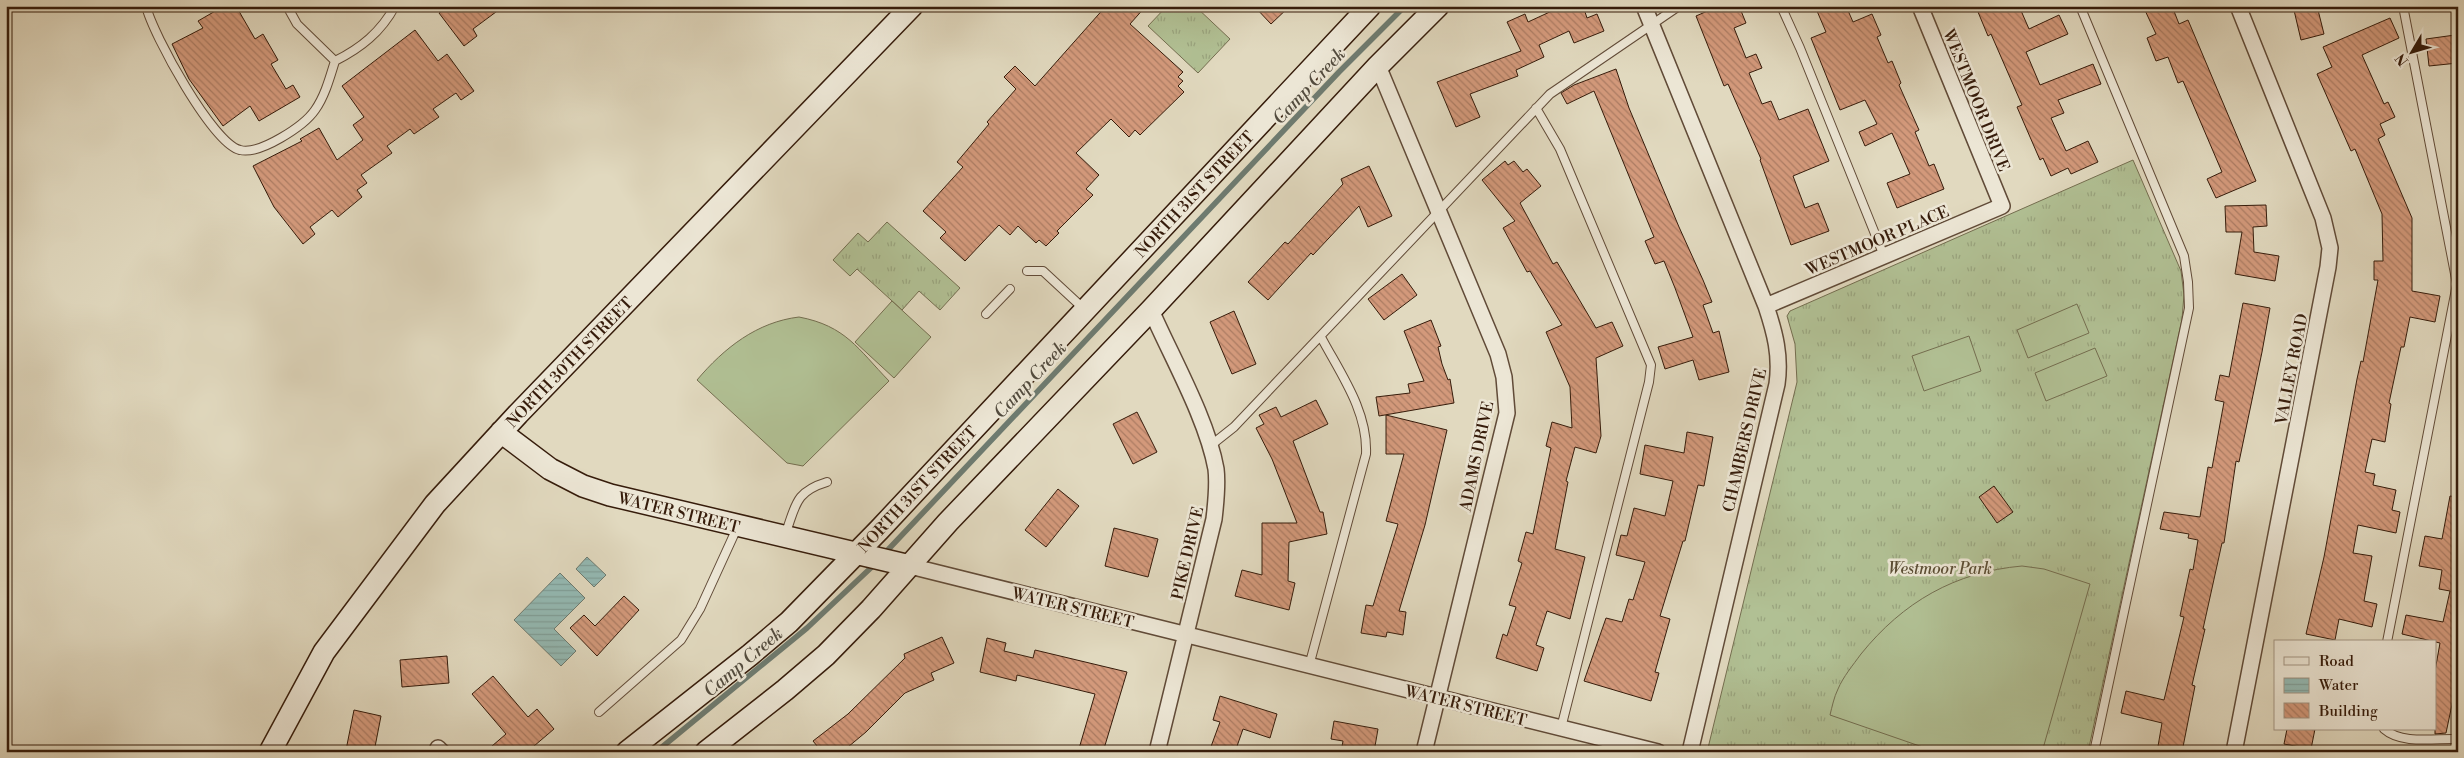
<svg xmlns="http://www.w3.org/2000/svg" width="2464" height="758" viewBox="0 0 2464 758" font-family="'Libre Bodoni',serif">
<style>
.grass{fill:url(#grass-tufts);stroke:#746e50}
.garden{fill:#b1c094;stroke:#746e50}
.water{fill:url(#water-rules);stroke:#6e7b70}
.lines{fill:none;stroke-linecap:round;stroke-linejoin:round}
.stream{stroke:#6e7b70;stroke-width:5.5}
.building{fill:url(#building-back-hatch);stroke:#361c0b}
.lane-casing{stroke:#614b38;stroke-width:10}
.street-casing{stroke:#614b38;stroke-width:18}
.secondary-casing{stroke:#361c0b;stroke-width:24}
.lane{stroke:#ece6d5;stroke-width:8}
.street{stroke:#ece6d5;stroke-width:15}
.secondary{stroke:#ece6d5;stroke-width:21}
.labels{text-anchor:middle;stroke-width:5;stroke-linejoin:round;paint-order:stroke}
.street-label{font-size:16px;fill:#361c0b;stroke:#ece6d5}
.park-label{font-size:16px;font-style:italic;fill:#5b4d34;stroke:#ece6d5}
.water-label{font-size:18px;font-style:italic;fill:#524b3e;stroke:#ece6d5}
</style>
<defs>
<pattern id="grass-tufts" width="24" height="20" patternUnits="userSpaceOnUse" patternTransform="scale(1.25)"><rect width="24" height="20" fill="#b1c094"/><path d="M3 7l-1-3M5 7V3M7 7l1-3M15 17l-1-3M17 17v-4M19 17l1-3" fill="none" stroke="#99a47e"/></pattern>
<pattern id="water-rules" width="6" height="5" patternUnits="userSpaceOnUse" patternTransform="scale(1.25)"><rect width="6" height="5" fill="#94bab4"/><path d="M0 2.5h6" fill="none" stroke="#809f99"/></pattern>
<pattern id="building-back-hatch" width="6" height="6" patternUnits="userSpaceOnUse" patternTransform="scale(1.25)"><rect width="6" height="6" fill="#d3997b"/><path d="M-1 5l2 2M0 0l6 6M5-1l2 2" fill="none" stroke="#ac7c63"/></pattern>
</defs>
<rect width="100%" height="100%" fill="#e1d9bf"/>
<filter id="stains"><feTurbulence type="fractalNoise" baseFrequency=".004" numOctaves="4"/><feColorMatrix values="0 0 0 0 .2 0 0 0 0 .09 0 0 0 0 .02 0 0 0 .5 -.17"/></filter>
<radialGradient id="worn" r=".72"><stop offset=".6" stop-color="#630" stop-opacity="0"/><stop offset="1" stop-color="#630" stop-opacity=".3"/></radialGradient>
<path class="grass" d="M 1167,6 L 1195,6 L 1230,39 L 1198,73 L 1148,26 Z
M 2133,160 L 2181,271 L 2184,295 L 2182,319 L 2088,752 L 1725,752 L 1708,748 L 1797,382 L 1795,344 L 1787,316 L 1790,311 Z
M 887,222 L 960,288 L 940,310 L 919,291 L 902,310 L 857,269 L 850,276 L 833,260 L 858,233 L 868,242 Z"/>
<path class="garden" d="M 892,301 L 931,337 L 894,378 L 855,342 Z
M 2077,304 L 2089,333 L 2028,358 L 2017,330 Z
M 799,317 C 846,326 858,349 889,381 L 803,466 L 787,463 L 697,380 C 724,348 757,322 799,317 Z
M 1969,336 L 1981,371 L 1924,391 L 1912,356 Z
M 2095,348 L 2107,376 L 2046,401 L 2035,373 Z
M 2022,566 L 2044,569 L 2090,584 L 2042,752 L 1937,752 L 1830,715 C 1832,707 1834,697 1838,689 C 1843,677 1853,665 1861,654 C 1903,602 1955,572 2022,566 Z"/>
<path class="water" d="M 587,557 L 606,575 L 594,587 L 576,569 Z
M 560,573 L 585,598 L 554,629 L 576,651 L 561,666 L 514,620 Z"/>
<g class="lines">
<path class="stream" d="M 884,554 L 1339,72 L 1405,6
M 656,752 L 807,628 L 876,563"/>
</g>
<path class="building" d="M 224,6 L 236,6 L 255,39 L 263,34 L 278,60 L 271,64 L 286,89 L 293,85 L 300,97 L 259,121 L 250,106 L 223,126 L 189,79 L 172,44 L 203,28 L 198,21 Z
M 449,6 L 504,6 L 473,29 L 477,36 L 464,46 L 439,13 Z
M 1106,6 L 1146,6 L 1130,24 L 1183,72 L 1178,77 L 1183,81 L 1178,86 L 1184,92 L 1140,135 L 1135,130 L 1129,137 L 1111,119 L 1076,153 L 1099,175 L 1086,189 L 1093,195 L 1057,231 L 1059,233 L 1046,246 L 1039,240 L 1036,243 L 1018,226 L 1010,235 L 999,225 L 965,261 L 940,238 L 946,232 L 923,211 L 963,167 L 957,162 L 989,124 L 987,122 L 1016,89 L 1004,77 L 1015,66 L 1035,86 Z
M 1254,6 L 1290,6 L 1271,24 Z
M 1552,6 L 1583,6 L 1587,18 L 1597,14 L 1604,31 L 1574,43 L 1569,31 L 1539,45 L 1544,57 L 1516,70 L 1518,76 L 1470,94 L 1480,117 L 1456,127 L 1437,82 L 1521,51 L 1507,22 L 1525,14 L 1528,22 L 1554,10 Z
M 1719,6 L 1739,6 L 1746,23 L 1734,28 L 1746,58 L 1756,54 L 1762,68 L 1749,73 L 1762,104 L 1771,101 L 1779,120 L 1808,109 L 1829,161 L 1793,176 L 1805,208 L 1818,203 L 1829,231 L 1791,245 L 1760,160 L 1761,159 L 1728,84 L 1724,86 L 1696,16 Z
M 1829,6 L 1846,6 L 1853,22 L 1872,14 L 1881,35 L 1877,37 L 1888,63 L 1892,61 L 1901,83 L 1899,85 L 1919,130 L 1915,132 L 1929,166 L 1934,164 L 1944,189 L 1897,208 L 1887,183 L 1910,174 L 1892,133 L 1865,146 L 1859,132 L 1877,124 L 1865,100 L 1840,110 L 1811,38 L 1826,32 L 1817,11 Z
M 1992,6 L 2019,6 L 2029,29 L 2059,15 L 2068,34 L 2026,52 L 2040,85 L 2093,64 L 2101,84 L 2058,100 L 2064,113 L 2051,118 L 2066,151 L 2088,141 L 2098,162 L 2071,174 L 2068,168 L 2051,176 L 2043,158 L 2040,160 L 2017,107 L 2022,105 L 1991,34 L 1988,36 L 1978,12 Z
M 2143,6 L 2172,6 L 2179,24 L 2188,20 L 2256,181 L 2216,198 L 2207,179 L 2222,172 L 2183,81 L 2178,83 L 2168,57 L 2156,61 L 2147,38 L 2156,34 Z
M 2293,6 L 2317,6 L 2324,34 L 2301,40 Z
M 2390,18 L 2399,38 L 2362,55 L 2384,104 L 2388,102 L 2395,117 L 2380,124 L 2385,135 L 2378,139 L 2412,218 L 2412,291 L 2440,296 L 2435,322 L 2410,317 L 2404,347 L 2401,347 L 2389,403 L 2391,404 L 2385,442 L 2372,439 L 2365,472 L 2375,474 L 2373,485 L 2396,490 L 2392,510 L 2400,512 L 2396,533 L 2358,525 L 2353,553 L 2372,556 L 2364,601 L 2377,604 L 2372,627 L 2339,619 L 2335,640 L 2306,634 L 2324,557 L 2357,379 L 2361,361 L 2363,362 L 2378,280 L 2374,280 L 2374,261 L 2383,261 L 2382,214 L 2355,149 L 2351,151 L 2317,74 L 2332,67 L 2323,47 Z
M 415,30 L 438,61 L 447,54 L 474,91 L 461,100 L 456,93 L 433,109 L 439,117 L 414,134 L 410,129 L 387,146 L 392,153 L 361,175 L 367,183 L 357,190 L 362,197 L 338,217 L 332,210 L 310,227 L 315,234 L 303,244 L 274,207 L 253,166 L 302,141 L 300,139 L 319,128 L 337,160 L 363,140 L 353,125 L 364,117 L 342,86 Z
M 2455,35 L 2458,63 L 2429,66 L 2426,39 Z
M 1616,69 L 1629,108 L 1679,227 L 1703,280 L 1712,302 L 1703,305 L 1713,333 L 1719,331 L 1729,372 L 1699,380 L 1693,360 L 1665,369 L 1658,347 L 1693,337 L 1675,288 L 1664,261 L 1655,264 L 1645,241 L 1654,237 L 1594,91 L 1567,104 L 1561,93 L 1574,85 Z
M 1505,161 L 1508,165 L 1514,161 L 1523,172 L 1527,169 L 1541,186 L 1520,203 L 1553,264 L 1557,262 L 1596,328 L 1612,322 L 1623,346 L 1596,358 L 1601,436 L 1596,453 L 1575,447 L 1566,481 L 1568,482 L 1555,549 L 1585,557 L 1570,619 L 1547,611 L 1536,645 L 1544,648 L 1537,671 L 1496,658 L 1503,634 L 1507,636 L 1516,607 L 1509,605 L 1522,563 L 1518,561 L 1526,532 L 1533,534 L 1551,448 L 1546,446 L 1552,422 L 1572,428 L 1570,387 L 1546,332 L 1562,325 L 1530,271 L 1527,272 L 1503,228 L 1515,221 L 1482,180 Z
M 1369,166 L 1392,216 L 1368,227 L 1359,206 L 1313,255 L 1311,253 L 1268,300 L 1248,282 L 1285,242 L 1288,244 L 1343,184 L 1341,179 Z
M 2266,205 L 2267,226 L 2253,227 L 2254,252 L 2279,256 L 2275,281 L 2235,274 L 2242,232 L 2226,232 L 2225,206 Z
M 1402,274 L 1417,295 L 1384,320 L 1368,299 Z
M 2243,303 L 2270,308 L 2262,352 L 2239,462 L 2236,461 L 2224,543 L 2222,543 L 2203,629 L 2205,629 L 2192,685 L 2195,686 L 2182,752 L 2157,752 L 2162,723 L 2121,713 L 2126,691 L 2164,700 L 2184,617 L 2180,616 L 2190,569 L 2193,570 L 2198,540 L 2188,538 L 2189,534 L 2160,529 L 2164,512 L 2200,517 L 2208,467 L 2212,468 L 2224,402 L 2215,400 L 2220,375 L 2229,377 Z
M 1234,311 L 1256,364 L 1232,374 L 1210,322 Z
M 1431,320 L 1441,346 L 1438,347 L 1442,364 L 1448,380 L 1450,379 L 1454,403 L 1379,416 L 1376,397 L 1410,393 L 1408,384 L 1424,381 L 1404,331 Z
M 1316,400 L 1328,424 L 1293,441 L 1320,512 L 1323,512 L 1327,534 L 1289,542 L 1288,581 L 1295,583 L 1289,610 L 1235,596 L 1242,570 L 1262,575 L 1262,523 L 1297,523 L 1272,459 L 1256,428 L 1264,424 L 1259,415 L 1276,407 L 1281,417 Z
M 1137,412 L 1157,452 L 1133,464 L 1113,424 Z
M 1386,415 L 1447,430 L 1425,525 L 1399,611 L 1406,612 L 1403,635 L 1387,632 L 1386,637 L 1361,633 L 1366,605 L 1373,606 L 1398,524 L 1386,521 L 1404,454 L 1386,454 Z
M 1687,432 L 1713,437 L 1704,486 L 1698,485 L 1685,541 L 1683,541 L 1660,616 L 1670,619 L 1655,672 L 1659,673 L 1651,701 L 1584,681 L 1606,618 L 1622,622 L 1629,599 L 1633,600 L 1645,562 L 1616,555 L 1621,535 L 1627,536 L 1634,508 L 1665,516 L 1673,481 L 1640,474 L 1645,445 L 1684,453 Z
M 1994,486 L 2013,512 L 1997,523 L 1979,497 Z
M 1058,489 L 1079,506 L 1046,547 L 1025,530 Z
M 2450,496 L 2458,497 L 2458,676 L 2446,733 L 2435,734 L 2435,671 L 2440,643 L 2402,634 L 2406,615 L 2443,622 L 2450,591 L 2439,589 L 2442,570 L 2419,566 L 2425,536 L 2442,539 Z
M 1114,528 L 1158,539 L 1148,577 L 1105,566 Z
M 624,596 L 639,610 L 597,656 L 570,628 L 584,615 L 595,626 Z
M 942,637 L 954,663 L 931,673 L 934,680 L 905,693 L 866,732 L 842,752 L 822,752 L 813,741 L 848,714 L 905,658 L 904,654 Z
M 987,638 L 1006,643 L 1004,651 L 1033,658 L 1035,650 L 1127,672 L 1103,752 L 1078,752 L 1095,694 L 1017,675 L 1016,681 L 980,672 Z
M 447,656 L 449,683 L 402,687 L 400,660 Z
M 493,676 L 528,717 L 537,709 L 554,729 L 527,752 L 485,752 L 506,734 L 472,694 Z
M 1220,696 L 1277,714 L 1270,738 L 1243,729 L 1235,752 L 1209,752 L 1220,722 L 1213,720 Z
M 354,710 L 381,716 L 374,752 L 346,750 Z
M 1334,721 L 1378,729 L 1374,752 L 1341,752 L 1343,741 L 1331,739 Z
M 2287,729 L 2315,729 L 2311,749 L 2284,744 Z"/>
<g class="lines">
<defs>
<path id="lane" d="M 146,6 C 153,35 213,144 240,150 C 260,155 304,126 315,110 C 325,96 330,77 335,61
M 287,6 L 297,24 L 335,61 C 361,48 381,32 395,6
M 1781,6 L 1800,48 L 1884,256
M 2080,6 L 2184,256 L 2188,282 L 2189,308 L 2094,752
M 1536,108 L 1560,149 L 1651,365 L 1649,382 L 1561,728
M 1027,271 L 1043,271 L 1084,309
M 986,314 L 1010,289
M 1210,446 L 1234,427 L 1550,94 L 1679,6
M 785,535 C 796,506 794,492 827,482
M 2387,642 L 2457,284 L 2403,6
M 1309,666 L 1366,454 C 1368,411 1340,373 1321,337
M 599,712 L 681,640 L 700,609 L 737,528
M 2384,729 C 2402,745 2436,738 2458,739"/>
<path id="street" d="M 1644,6 L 1766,306 C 1775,333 1781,356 1777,384 L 1690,752
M 1378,66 L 1498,354 L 1504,377 L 1507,413 L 1424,752
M 1766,306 L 2002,206 L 1920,6
M 1151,310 C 1172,358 1207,419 1216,469 C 1218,485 1216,502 1214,519 L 1157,752
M 910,566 L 1658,752
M 438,748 L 442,752
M 2234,752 L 2328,267 L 2330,248 L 2323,218 L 2238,6"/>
<path id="secondary" d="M 501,432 L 550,469 L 583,486 L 610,495 L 910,566
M 270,752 L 324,652 L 435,504 L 518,414 L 912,6
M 627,752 L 750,655 L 789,622 L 879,530 L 1370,6
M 706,752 L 785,690 L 826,655 L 871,609 L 948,522 L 1151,310 L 1378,66 L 1438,6"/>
</defs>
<use href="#lane" class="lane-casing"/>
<use href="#street" class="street-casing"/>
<use href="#secondary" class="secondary-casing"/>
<use href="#lane" class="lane"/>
<use href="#street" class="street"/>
<use href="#secondary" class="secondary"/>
</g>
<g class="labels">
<g class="street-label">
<text transform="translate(1977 100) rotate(68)" y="6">WESTMOOR DRIVE</text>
<text transform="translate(1194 194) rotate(-47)" y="6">NORTH 31ST STREET</text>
<text transform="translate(1877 240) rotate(-23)" y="6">WESTMOOR PLACE</text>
<text transform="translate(569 362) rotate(-46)" y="6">NORTH 30TH STREET</text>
<text transform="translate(2291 369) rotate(-79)" y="6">VALLEY ROAD</text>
<text transform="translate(1744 440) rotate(-77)" y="6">CHAMBERS DRIVE</text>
<text transform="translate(1476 456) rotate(-78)" y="6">ADAMS DRIVE</text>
<text transform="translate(917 489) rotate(-47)" y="6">NORTH 31ST STREET</text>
<text transform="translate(679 512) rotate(14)" y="6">WATER STREET</text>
<text transform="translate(1187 553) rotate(-77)" y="6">PIKE DRIVE</text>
<text transform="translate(1073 607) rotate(14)" y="6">WATER STREET</text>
<text transform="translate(1466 705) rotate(14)" y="6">WATER STREET</text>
</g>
<g class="park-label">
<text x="1940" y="574">Westmoor Park</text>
</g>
<g class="water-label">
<text transform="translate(1309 86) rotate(-47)" y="6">Camp Creek</text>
<text transform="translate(1030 380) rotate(-47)" y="6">Camp Creek</text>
<text transform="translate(743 662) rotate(-40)" y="6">Camp Creek</text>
</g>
</g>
<rect width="2464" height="758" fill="none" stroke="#e1d9bf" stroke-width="25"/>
<rect x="8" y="8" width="2449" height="743" fill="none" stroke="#361c0b" stroke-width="2.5"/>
<rect x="12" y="12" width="2439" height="733" fill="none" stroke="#361c0b"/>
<rect x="2274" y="640" width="162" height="90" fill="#ece6d5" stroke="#a39584"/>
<rect x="2284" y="657" width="25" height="8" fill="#ece6d5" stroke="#a39584"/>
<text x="2319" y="666" font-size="15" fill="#361c0b">Road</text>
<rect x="2284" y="678" width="25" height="15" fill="url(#water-rules)" stroke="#a39584"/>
<text x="2319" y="690" font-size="15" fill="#361c0b">Water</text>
<rect x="2284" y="703" width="25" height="15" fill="url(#building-back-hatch)" stroke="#a39584"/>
<text x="2319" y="716" font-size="15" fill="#361c0b">Building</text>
<g transform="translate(2412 52) rotate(232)" stroke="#ece6d5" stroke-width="4" paint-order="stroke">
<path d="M0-4L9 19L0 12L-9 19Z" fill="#361c0b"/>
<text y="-8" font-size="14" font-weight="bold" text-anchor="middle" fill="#361c0b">N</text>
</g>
<rect width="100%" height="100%" filter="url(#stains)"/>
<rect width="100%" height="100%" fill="url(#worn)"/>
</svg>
